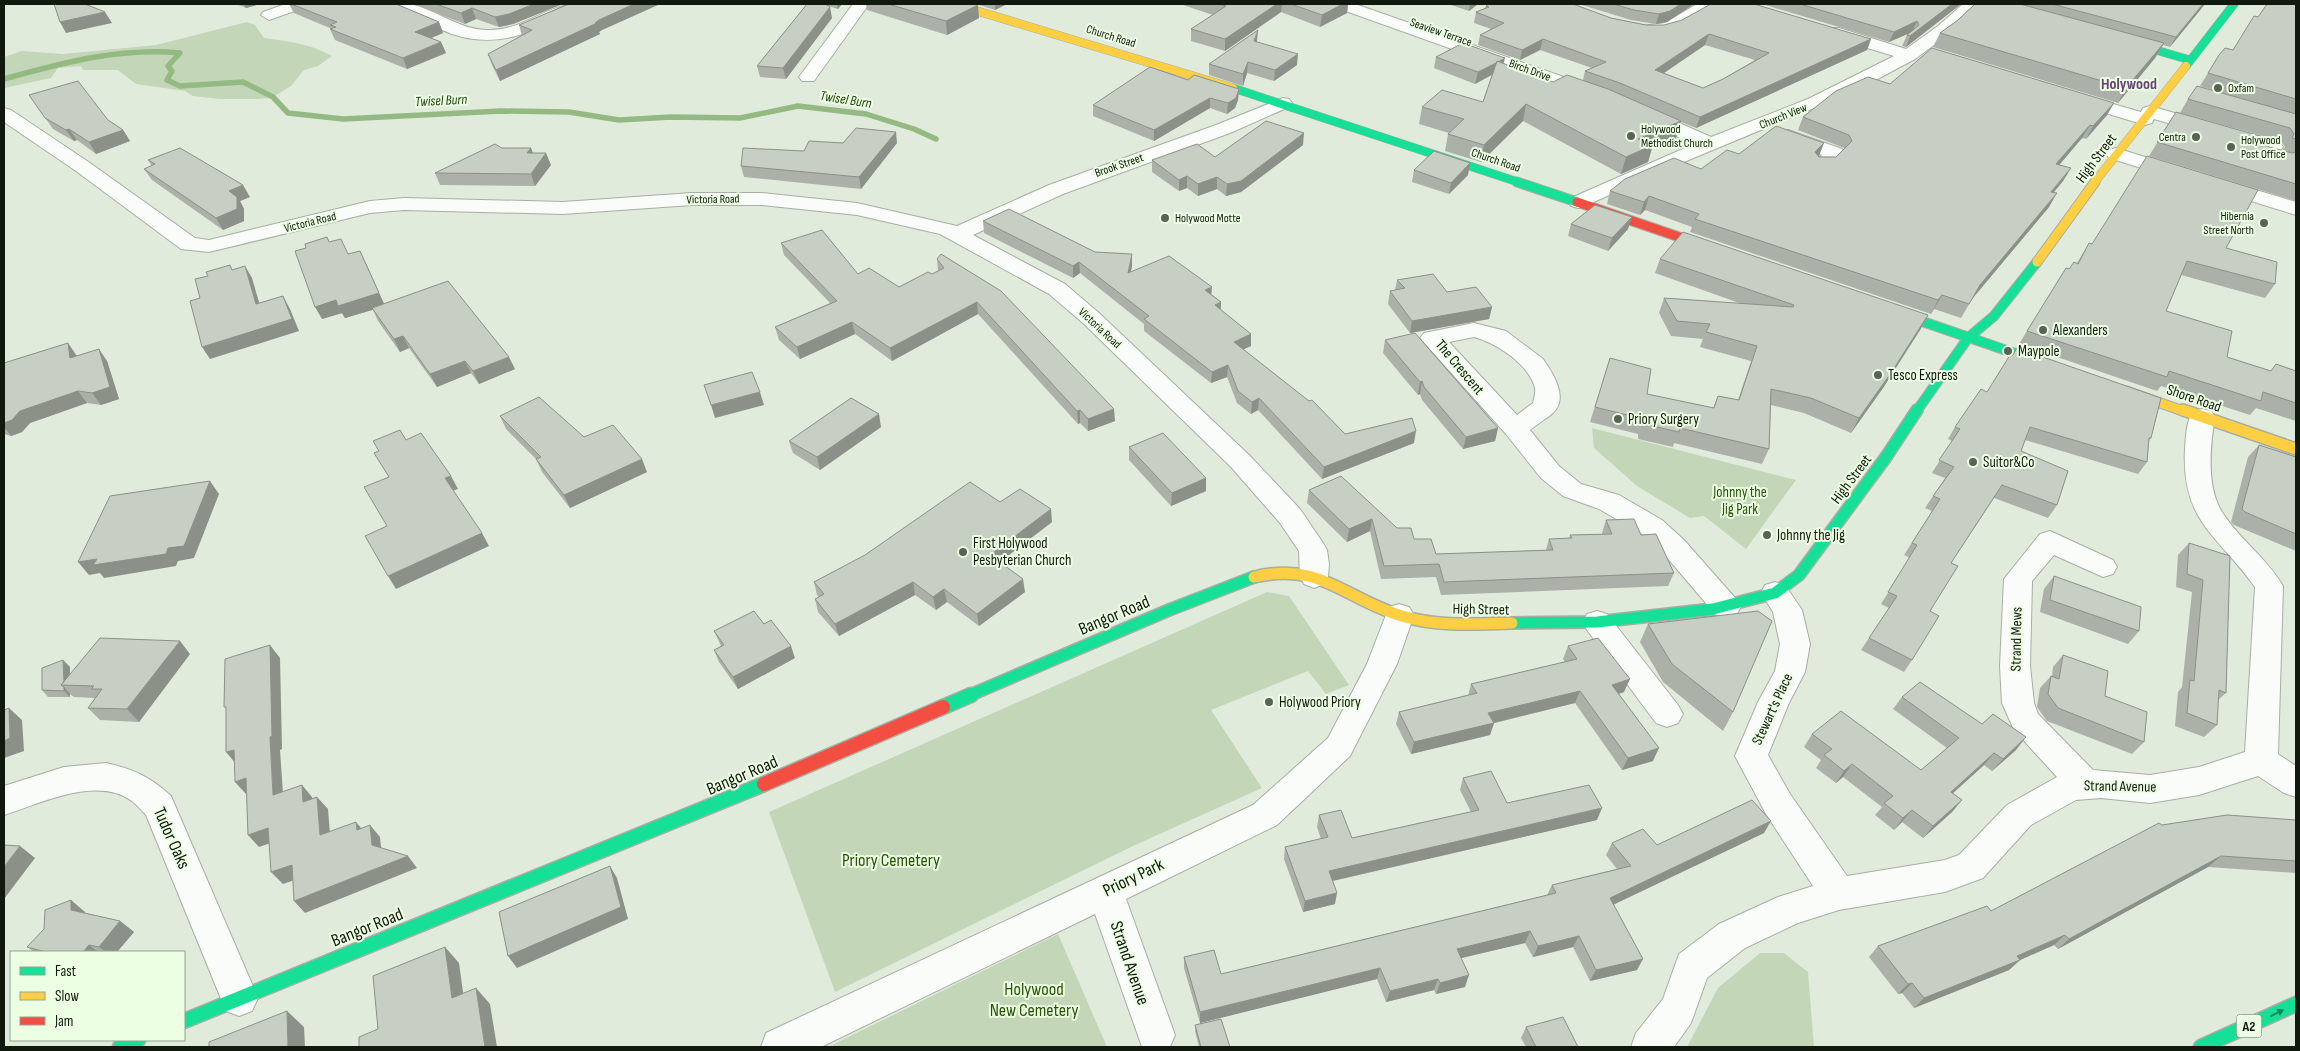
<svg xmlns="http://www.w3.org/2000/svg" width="2300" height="1051" viewBox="0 0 2300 1051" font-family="'Sofia Sans Condensed',sans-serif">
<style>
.green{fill:#c3d7b8}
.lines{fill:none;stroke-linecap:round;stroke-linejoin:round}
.stream{stroke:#95b983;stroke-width:5.5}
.street-casing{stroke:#a7aea3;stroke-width:2}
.fast-far3-casing{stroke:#a7aea3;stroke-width:9}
.fast-far2-casing{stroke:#a7aea3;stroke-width:11}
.fast-far1-casing{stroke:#a7aea3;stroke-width:14}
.fast-casing{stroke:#a7aea3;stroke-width:17}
.slow-far2-casing{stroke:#a7aea3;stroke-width:9}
.slow-far1-casing{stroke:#a7aea3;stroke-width:11}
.slow-casing{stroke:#a7aea3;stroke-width:14}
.jam-far1-casing{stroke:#a7aea3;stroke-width:11}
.jam-casing{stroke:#a7aea3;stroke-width:17}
.street{fill:#fafcfa;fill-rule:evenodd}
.fast-far3{stroke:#16e098;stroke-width:8}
.fast-far2{stroke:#16e098;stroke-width:9}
.fast-far1{stroke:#16e098;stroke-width:11}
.fast{stroke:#16e098;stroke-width:14}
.slow-far2{stroke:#ffcf43;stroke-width:8}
.slow-far1{stroke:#ffcf43;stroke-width:9}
.slow{stroke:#ffcf43;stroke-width:11}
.jam-far1{stroke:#f24e42;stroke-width:9}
.jam{stroke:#f24e42;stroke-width:14}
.wall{fill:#abb1a8;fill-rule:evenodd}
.shaded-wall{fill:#8b9088}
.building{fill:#c7cec3;stroke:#8b9088;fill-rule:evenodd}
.oneway{fill:#14865a}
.poi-dot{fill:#5a6256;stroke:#ecffe3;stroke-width:2}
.labels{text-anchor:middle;stroke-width:4;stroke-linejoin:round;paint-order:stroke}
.far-street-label{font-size:12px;fill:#11180e;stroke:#ecffe3}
.far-poi-label{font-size:12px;fill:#11180e;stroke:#ecffe3;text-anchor:start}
.far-water-label{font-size:14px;font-style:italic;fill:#203e0b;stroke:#ecffe3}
.shield{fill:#ecffe3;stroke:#535d4e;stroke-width:1}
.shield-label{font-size:14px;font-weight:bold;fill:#11180e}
.street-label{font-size:15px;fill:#11180e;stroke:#ecffe3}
.poi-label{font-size:15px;fill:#11180e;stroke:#ecffe3;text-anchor:start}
.park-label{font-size:15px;fill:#285305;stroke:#ecffe3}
.far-district-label{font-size:16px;font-weight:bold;fill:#684179;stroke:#ecffe3}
.near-street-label{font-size:18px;fill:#11180e;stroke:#ecffe3}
.near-park-label{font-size:18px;fill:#285305;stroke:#ecffe3}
</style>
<rect width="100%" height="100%" fill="#e1ebdc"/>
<path class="green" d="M 247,22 L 255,25 L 264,38 C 288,41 311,44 332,56 L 318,66 L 304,70 L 291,86 L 273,97 L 260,99 L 220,99 L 193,96 L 185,91 L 136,84 L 118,70 L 83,70 L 81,66 L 58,68 L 51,78 L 4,88 L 4,57 L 22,51 L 63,54 L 156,45 Z
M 1592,428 L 1796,480 L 1746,549 L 1704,516 L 1690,518 L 1637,486 L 1594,448 Z
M 1267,592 L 1289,596 L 1349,685 L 1326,694 L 1308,671 L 1211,710 L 1262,788 L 1133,846 L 835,992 L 769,812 Z
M 1058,934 L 1107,1047 L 828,1047 Z
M 1760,953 L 1784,953 L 1808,972 L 1814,1047 L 1687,1047 L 1718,988 Z"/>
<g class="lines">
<path class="stream" d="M 4,79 C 61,63 121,47 180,53 L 168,66 L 172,71 L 167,80 L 180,86 L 243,82 L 273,97 L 288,113 L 343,119 L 501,111 L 569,112 L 619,120 L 671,117 L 740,118 L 798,106 L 866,114 L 914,129 L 936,139"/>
<defs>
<path id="street" d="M 285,4 L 308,4 L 306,7 L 269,20 L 261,15 L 263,12 Z
M 386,4 C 393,4 402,2 409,4 C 437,9 458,30 488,30 C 525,31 549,1 586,4 L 584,7 C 539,28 503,51 452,34 C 431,26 410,15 388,7 Z
M 853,4 L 869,4 L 814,81 L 802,81 L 799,77 Z
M 1339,4 L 1355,4 L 1598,89 L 1601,93 L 1598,97 L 1586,97 L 1340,9 L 1338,6 Z
M 1697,4 L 1716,4 C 1705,20 1662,39 1642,34 L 1640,30 L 1642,26 L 1665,23 Z
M 1963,4 L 1980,4 L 1950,33 L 1915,59 L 1855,91 L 1667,169 L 1585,206 L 1578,208 L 1571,206 L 1568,202 L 1571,198 L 1694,144 L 1638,119 L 1636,115 L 1638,111 L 1652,111 L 1711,137 L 1808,99 L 1894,56 L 1827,36 L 1825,32 L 1827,28 L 1839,28 L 1906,49 L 1938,26 Z
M 2075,93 L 2141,112 L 2143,108 L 2150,106 L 2280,143 L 2283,147 L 2279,152 L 2289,155 L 2292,159 L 2289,163 L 2282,165 L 2260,159 L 2257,155 L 2261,150 L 2154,119 L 2152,123 L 2145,125 L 2069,102 L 2066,98 L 2069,94 Z
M 1283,98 L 1289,99 L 1292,103 L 1289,107 L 1230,133 L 1063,194 L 973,235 L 1065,284 L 1099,313 L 1249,455 L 1300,509 L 1323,543 L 1327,550 L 1329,564 L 1328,577 L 1324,584 L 1314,588 L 1304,584 L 1300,577 L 1299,551 L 1280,523 L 1231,467 L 1083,323 L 1049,294 L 940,234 L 857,215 L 761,205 L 692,205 L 563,214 L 404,210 L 370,213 L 209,252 L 181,249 L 76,171 L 4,122 L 4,108 L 11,110 L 90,163 L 195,238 L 209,240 L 370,201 L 404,198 L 563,202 L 692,193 L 761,193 L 857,203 L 957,226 L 1049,185 L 1216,125 Z
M 1788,130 L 1842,149 L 1845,153 L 1829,169 L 1815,169 L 1812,165 L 1822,155 L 1781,140 L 1778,136 L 1781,132 Z
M 2116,148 L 2187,170 L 2190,174 L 2187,178 L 2180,180 L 2109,158 L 2106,154 L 2109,150 Z
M 2219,179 L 2296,202 L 2296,215 L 2212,189 L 2209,185 L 2212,181 Z
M 1474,323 L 1506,331 L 1543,359 C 1553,373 1569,398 1553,413 C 1546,419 1537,424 1530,430 L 1559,466 L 1581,484 L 1619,495 L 1662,520 L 1684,540 L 1736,599 L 1741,607 L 1736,615 L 1726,618 L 1716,615 L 1664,554 L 1642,534 L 1599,509 L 1563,496 L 1541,478 L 1506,434 L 1420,338 L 1424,333 ZM 1474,337 C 1496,343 1529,364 1535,388 C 1536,392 1534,399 1533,403 L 1517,415 L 1449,342 Z
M 2202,409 L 2211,411 L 2215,417 C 2210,446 2206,486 2222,512 C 2239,539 2267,558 2283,586 L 2278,754 L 2296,766 L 2296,797 L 2284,793 L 2258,776 L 2199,795 L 2150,803 L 2101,798 L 2076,800 L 2031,825 L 1983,878 L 1945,892 L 1839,910 L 1798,923 L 1745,948 L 1707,978 L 1691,1023 L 1674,1047 L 1631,1047 L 1636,1033 L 1663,999 L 1679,954 L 1719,924 L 1778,897 L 1813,886 L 1766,814 L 1735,756 L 1758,702 L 1775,671 L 1780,644 L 1773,612 L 1761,593 L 1765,585 L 1775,582 L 1785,585 L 1802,610 L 1810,644 L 1805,672 L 1789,703 L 1768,755 L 1790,794 L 1847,876 L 1945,860 L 1959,855 L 2007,805 L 2057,777 L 2014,730 L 2002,703 L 2000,666 L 2004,579 L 2040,534 L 2050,531 L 2113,560 L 2117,567 L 2113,574 L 2103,577 L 2054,555 L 2032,581 L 2030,666 L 2034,703 L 2038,714 L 2093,770 L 2150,775 L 2199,767 L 2245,752 L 2255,587 C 2218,535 2181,522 2185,448 C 2186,436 2186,422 2193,411 Z
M 1399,604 L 1409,607 L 1414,615 L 1397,664 L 1350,756 L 1277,825 L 1126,899 L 1175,1035 L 1170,1047 L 1142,1047 L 1095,914 L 821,1047 L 761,1047 L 766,1033 L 1253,805 L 1328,738 L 1367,664 L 1389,607 Z
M 1597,611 L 1607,614 L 1678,705 L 1683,714 L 1678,723 L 1667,727 L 1656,723 L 1587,630 L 1582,622 L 1587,614 Z
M 106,763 C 133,769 151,777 171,796 L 258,998 L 252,1011 L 239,1016 L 226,1011 L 146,815 C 141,810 137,805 132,801 C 97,775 39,804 4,815 L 4,786 L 64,767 Z"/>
<path id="fast-far3" d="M 2125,41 L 2190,60
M 2186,66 L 2234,4
M 1233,88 L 1521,183"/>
<path id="fast-far2" d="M 1517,182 L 1577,202
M 1889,310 L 2049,365
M 1916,412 L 1968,338 L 1994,316 L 2037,262"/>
<path id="fast-far1" d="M 1512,623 L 1597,622 L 1713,609 L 1775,593 L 1799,575 L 1886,457 L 1917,410
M 968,696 L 1169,610 L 1254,577"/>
<path id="fast" d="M 943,707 L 971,695
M 184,1021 L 764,784
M 120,1047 L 138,1040
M 2201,1047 L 2296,1004"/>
<path id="slow-far2" d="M 954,4 L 1233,88
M 2094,183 L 2186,66"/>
<path id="slow-far1" d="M 2037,262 L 2095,182
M 2126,391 L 2186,412"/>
<path id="slow" d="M 2183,410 L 2296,449
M 1254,577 C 1320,561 1345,599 1402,616 C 1438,627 1475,624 1512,623"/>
<path id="jam-far1" d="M 1577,202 L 1714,249"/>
<path id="jam" d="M 764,784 L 943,707"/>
</defs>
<use href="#street" class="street-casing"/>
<use href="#fast-far3" class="fast-far3-casing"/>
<use href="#fast-far2" class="fast-far2-casing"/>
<use href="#fast-far1" class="fast-far1-casing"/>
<use href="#fast" class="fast-casing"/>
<use href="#slow-far2" class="slow-far2-casing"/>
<use href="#slow-far1" class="slow-far1-casing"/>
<use href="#slow" class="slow-casing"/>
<use href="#jam-far1" class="jam-far1-casing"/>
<use href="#jam" class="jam-casing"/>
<use href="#street" class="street"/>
<use href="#fast-far3" class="fast-far3"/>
<use href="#fast-far2" class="fast-far2"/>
<use href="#fast-far1" class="fast-far1"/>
<use href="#fast" class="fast"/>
<use href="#slow-far2" class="slow-far2"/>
<use href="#slow-far1" class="slow-far1"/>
<use href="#slow" class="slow"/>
<use href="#jam-far1" class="jam-far1"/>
<use href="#jam" class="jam"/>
</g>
<path class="wall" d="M 236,4 L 260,4 L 246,8 Z
M 289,4 L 396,4 L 439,22 L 443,33 L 431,38 L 441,42 L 446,53 L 407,69 L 335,40 L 330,29 L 332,29 L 294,13 Z
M 413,4 L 660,4 L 602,30 L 599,32 L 600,34 L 500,81 L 492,65 L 488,54 L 522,36 L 519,25 L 567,4 L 560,5 L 513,24 L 499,27 L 476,19 L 465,24 Z
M 807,4 L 842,4 L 838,9 L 828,6 L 832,18 L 786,79 L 760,77 L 757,66 Z
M 866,4 L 974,4 L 979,18 L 947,35 L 867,10 Z
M 976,4 L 1007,4 L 995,10 Z
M 1180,4 L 1348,4 L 1347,13 L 1320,27 L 1281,12 L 1225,51 L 1191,41 L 1191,29 L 1213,15 Z
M 1448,4 L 1478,4 L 1469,11 Z
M 1576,4 L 1694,4 L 1667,22 L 1656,24 L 1631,20 L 1582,5 Z
M 1762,4 L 1961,4 L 1906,47 L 1902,46 L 1907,35 L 1910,33 L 1889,42 Z
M 1975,4 L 2205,4 L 2170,47 L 2163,45 L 2155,58 L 2118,103 L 1933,47 L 1940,33 L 1958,20 Z
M 2296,4 L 2296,201 L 2149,156 L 2176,112 L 2264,141 L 2269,147 L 2282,151 L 2285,147 L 2281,141 L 2180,113 L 2188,99 L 2235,97 L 2200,86 L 2219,55 L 2233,50 L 2258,17 Z
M 1486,6 L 1611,18 L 1646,25 L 1871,39 L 1867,50 L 1696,128 L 1681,122 L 1676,138 L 1652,148 L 1648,162 L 1621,174 L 1523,121 L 1481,162 L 1445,151 L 1448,134 L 1449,133 L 1419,124 L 1422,107 L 1483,102 L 1492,75 L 1475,84 L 1434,68 L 1436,57 L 1504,64 L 1553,82 L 1583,80 L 1585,71 L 1592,68 L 1540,50 L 1520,60 L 1478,45 L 1480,35 L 1491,29 L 1474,23 L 1476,12 L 1485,8 ZM 1705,45 L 1755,60 L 1723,79 L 1703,88 L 1664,73 Z
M 1257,41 L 1257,42 L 1297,65 L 1274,81 L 1247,73 L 1243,86 L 1209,75 L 1209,64 Z
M 1188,80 L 1239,89 L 1238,100 L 1235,108 L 1227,114 L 1210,108 L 1154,141 L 1093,116 L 1093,105 Z
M 1890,84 L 2114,103 L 2107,115 L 2086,139 L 2082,138 L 2059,165 L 2071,168 L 2063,181 L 2054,192 L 2049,207 L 1972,299 L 1961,318 L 1934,309 L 1931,314 L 1690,232 L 1692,227 L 1645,210 L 1640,215 L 1607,204 L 1610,191 L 1701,169 L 1739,154 L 1836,157 L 1844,149 L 1844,148 L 1798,130 L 1803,117 Z
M 29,95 L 108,120 L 123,130 L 130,141 L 96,154 L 77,140 L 74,141 L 53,129 Z
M 843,143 L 897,143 L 861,189 L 744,177 L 741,166 L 804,151 Z
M 1303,145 L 1241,192 L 1226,196 L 1217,189 L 1198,196 L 1187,188 L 1179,191 L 1152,172 L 1152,160 L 1215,157 Z
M 502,148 L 531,148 L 533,153 L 551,165 L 535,186 L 440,185 L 435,173 Z
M 148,160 L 250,197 L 240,201 L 244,209 L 244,221 L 223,230 L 152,180 L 144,169 L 152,166 Z
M 1414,170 L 1468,175 L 1449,194 L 1412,182 Z
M 983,221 L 1095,252 L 1132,266 L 1131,271 L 1212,295 L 1221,302 L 1221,310 L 1251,334 L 1251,346 L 1243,349 L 1345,434 L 1414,443 L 1322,479 L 1258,410 L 1251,414 L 1237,403 L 1227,377 L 1211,383 L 1144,331 L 1144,324 L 1080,273 L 1073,278 L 984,233 Z
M 1571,224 L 1628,229 L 1608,251 L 1568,236 Z
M 330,242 L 349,254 L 366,263 L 384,304 L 515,369 L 479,384 L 471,373 L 437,387 L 409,348 L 400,352 L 378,321 L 373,310 L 345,318 L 342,313 L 322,319 Z
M 781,243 L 858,274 L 899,287 L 932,274 L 938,271 L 937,259 L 1115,421 L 1088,431 L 1080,423 L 1078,424 L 978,314 L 892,361 L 855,334 L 800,359 L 779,340 L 775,327 L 830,303 L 784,255 Z
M 2089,243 L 2092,244 L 2226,248 L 2275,284 L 2265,298 L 2181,275 L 2166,311 L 2227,357 L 2271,371 L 2276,364 L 2296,371 L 2296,421 L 2256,408 L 2250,415 L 2161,386 L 2157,391 L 2019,344 L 2066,268 L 2069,269 L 2077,263 Z
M 1660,259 L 1928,315 L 1920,330 L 1883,388 L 1851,433 L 1804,413 L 1771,405 L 1769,449 L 1762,464 L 1674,443 L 1673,447 L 1638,439 L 1638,434 L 1590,422 L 1610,358 L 1647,394 L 1713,408 L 1718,396 L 1738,400 L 1751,361 L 1700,347 L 1703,339 L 1671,336 L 1659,313 L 1664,298 L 1742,304 L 1655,273 Z
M 1397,280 L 1447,292 L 1492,307 L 1489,319 L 1410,333 L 1388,304 L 1390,291 L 1395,290 Z
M 1385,340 L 1498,428 L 1495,441 L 1463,449 L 1422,400 L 1420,394 L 1418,395 L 1383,353 Z
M 68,343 L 76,355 L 77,356 L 107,361 L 119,399 L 101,405 L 87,403 L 30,423 L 22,432 L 11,436 L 4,434 L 4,363 Z
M 1987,392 L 2151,438 L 2149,441 L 2147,462 L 2138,474 L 2025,440 L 2021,451 L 2057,505 L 2048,518 L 1994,498 L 1951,563 L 1930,611 L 1912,660 L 1904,672 L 1861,650 L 1889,608 L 1881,604 L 1910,558 L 1904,555 L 1932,511 L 1925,508 L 1945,478 L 1932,473 L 1952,441 L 1948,439 L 1955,427 Z
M 500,416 L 647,472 L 570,508 L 542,472 L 536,459 L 506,429 Z
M 881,427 L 820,470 L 793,453 L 789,441 Z
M 2259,445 L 2296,457 L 2296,551 L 2234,525 L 2231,522 L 2248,457 Z
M 1129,447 L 1206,491 L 1171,506 L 1129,460 Z
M 1309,490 L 1397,528 L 1436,554 L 1546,550 L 1549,539 L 1569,539 L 1570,535 L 1602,534 L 1602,533 L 1606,520 L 1641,535 L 1674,573 L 1668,586 L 1441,595 L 1436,577 L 1381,579 L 1370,531 L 1347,542 L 1307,503 Z
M 1000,502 L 1052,522 L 1000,562 L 1025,592 L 979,626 L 947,602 L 936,610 L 915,595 L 839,636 L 818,612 L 815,599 L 819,597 L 817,595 L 814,582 Z
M 2189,543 L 2230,556 L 2226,693 L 2218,700 L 2217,725 L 2204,737 L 2175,726 L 2178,692 L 2182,687 L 2192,592 L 2176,587 L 2178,555 Z
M 2054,576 L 2139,631 L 2128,644 L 2040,612 L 2044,589 Z
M 764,624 L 795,658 L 738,689 L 719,662 L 714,650 L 721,646 L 714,631 Z
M 1648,624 L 1733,712 L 1723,731 L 1663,682 L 1640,642 Z
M 1568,646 L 1624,692 L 1619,694 L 1653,761 L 1622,770 L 1575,703 L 1494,723 L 1490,735 L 1411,754 L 1396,724 L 1399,712 L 1468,696 L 1471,684 L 1565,662 L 1563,659 Z
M 190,654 L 139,722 L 100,720 L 88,708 L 95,698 L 74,697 L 70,694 L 70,697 L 48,697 L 42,690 L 63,660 L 70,667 L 70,675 Z
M 2063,655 L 2105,696 L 2144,742 L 2132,754 L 2047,721 L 2037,707 L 2040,688 L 2051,676 L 2052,676 L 2053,667 Z
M 1902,697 L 2016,750 L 1992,771 L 1984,765 L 1953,793 L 1962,800 L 1952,812 L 1923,838 L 1902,822 L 1894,830 L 1875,815 L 1882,807 L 1843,777 L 1836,783 L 1816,768 L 1821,760 L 1804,747 L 1812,734 L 1921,770 L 1947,748 L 1893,709 Z
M 1463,778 L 1507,803 L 1597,820 L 1333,881 L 1335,904 L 1303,912 L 1284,859 L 1285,847 L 1321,839 L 1317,827 L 1319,815 L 1352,838 L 1471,812 L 1460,790 Z
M 2296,820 L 2296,873 L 2208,867 L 2058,949 L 2054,945 L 2020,960 L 2009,970 L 1914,1008 L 1902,993 L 1898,994 L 1869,957 L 1878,946 L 1991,911 L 2162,825 Z
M 1764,833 L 1613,905 L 1637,970 L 1590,981 L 1573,947 L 1533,957 L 1525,943 L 1461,958 L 1465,987 L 1436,994 L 1434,990 L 1386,1002 L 1377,979 L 1200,1023 L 1184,968 L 1184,957 L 1221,974 L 1547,895 L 1552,885 L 1617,869 L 1606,855 L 1612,843 L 1657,845 Z
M 85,912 L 85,913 L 120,921 L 134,932 L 117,952 L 34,952 L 27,947 Z
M 1195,1025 L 1230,1047 L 1199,1047 L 1195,1031 Z
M 1526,1027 L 1578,1047 L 1526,1047 L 1521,1038 Z"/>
<path class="shaded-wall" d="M 244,4 L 260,4 L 246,8 Z
M 534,4 L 574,4 L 560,5 L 513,24 L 499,27 L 495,17 Z
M 634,4 L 660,4 L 602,30 L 599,32 L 600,34 L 500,81 L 496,70 L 595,23 L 599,20 Z
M 837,4 L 842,4 L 838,9 Z
M 995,4 L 1007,4 L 995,10 Z
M 1277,4 L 1282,4 L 1281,12 L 1225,51 L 1225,39 Z
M 1343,4 L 1348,4 L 1347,13 L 1320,27 L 1322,15 Z
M 1470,4 L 1478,4 L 1469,11 Z
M 1681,4 L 1694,4 L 1667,22 L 1656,24 L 1659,14 Z
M 1952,4 L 1961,4 L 1906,47 L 1910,36 Z
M 2203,4 L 2205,4 L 2170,47 L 2176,37 Z
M 978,5 L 979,18 L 947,35 L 946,21 Z
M 830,7 L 832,18 L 786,79 L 783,68 Z
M 472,8 L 476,19 L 465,24 L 461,13 Z
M 105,12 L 112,23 L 66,33 L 60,22 Z
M 1917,21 L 1912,32 L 1889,42 L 1894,32 Z
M 439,22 L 443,33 L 419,43 L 415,32 Z
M 1258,30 L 1257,41 L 1254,52 L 1254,41 Z
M 1709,34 L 1705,45 L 1652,81 L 1655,70 Z
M 1543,39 L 1540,50 L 1520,60 L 1522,50 Z
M 1871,39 L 1867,50 L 1696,128 L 1700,117 Z
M 441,42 L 446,53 L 407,69 L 403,58 Z
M 2164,43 L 2155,58 L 2118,103 L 2126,88 Z
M 1298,54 L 1297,65 L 1274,81 L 1275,70 Z
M 1505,58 L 1502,69 L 1475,84 L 1478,72 Z
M 1248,62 L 1247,73 L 1243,86 L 1243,74 Z
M 1239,89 L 1238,100 L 1235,108 L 1227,114 L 1228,103 Z
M 1210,98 L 1210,108 L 1154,141 L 1154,130 Z
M 2114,103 L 2107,115 L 2086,139 L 2093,126 Z
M 1526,104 L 1523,121 L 1481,162 L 1484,145 Z
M 1681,121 L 1676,138 L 1652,148 L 1648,162 L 1621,174 L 1626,157 L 1638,139 Z
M 2090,125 L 2082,138 L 2049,177 L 2056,164 Z
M 69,129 L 77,140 L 74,141 L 66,130 Z
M 123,130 L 130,141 L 96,154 L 89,142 Z
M 896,132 L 897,143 L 861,189 L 859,177 Z
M 1304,133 L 1303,145 L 1241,192 L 1226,196 L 1227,184 Z
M 1824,143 L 1819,156 L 1810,165 L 1815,152 Z
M 531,148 L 535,160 L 527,153 Z
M 546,153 L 551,165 L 535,186 L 531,174 Z
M 1470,163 L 1468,175 L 1449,194 L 1451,183 Z
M 2071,168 L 2063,181 L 2043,205 L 2051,192 Z
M 1187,176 L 1187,188 L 1179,191 L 1179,180 Z
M 1217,177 L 1217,189 L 1198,196 L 1198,184 Z
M 243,185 L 250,197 L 240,201 L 244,209 L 244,221 L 223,230 L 216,218 L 229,191 Z
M 2057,193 L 2049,207 L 1972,299 L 1961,318 L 1980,285 Z
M 1649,196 L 1645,210 L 1640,215 L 1644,202 Z
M 1632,217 L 1628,229 L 1608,251 L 1612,238 Z
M 360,251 L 385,306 L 345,318 L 342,313 L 322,319 L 315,307 Z
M 1132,254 L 1132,266 L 1128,284 L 1128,273 Z
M 1079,262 L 1080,273 L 1073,278 L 1073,266 Z
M 245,266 L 252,278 L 263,316 L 256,304 Z
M 1212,287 L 1211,299 L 1205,290 Z
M 1942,295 L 1934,309 L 1931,314 L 1938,300 Z
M 283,296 L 290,309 L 299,331 L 210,359 L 202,347 Z
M 977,302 L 978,314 L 892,361 L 890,348 Z
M 1221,302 L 1220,314 L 1215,305 Z
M 1492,307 L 1489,319 L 1410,333 L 1412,321 Z
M 1928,315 L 1920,330 L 1883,388 L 1851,433 L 1859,418 Z
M 852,322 L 855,334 L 800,359 L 797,347 Z
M 1251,334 L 1251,346 L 1233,354 L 1234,342 Z
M 403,336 L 409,348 L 400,352 L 394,339 Z
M 68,343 L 76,355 L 79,370 L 70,358 Z
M 99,349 L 107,361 L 119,399 L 101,405 L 92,393 Z
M 509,357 L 515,369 L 479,384 L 473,371 Z
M 465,361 L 471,373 L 437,387 L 430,374 Z
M 1228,365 L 1227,377 L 1211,383 L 1212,372 Z
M 1422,381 L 1420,394 L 1418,395 L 1420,382 Z
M 78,391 L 87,403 L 30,423 L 22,432 L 11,436 L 4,427 L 4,423 L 20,411 Z
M 760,392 L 764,405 L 715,418 L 711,405 Z
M 1259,398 L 1258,410 L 1251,414 L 1252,402 Z
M 1114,409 L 1115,421 L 1088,431 L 1088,419 Z
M 1080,410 L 1080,423 L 1078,424 L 1077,411 Z
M 879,414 L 881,427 L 820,470 L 817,457 Z
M 1498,428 L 1495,441 L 1463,449 L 1466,437 Z
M 1416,431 L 1414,443 L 1322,479 L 1324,467 Z
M 642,459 L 647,472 L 570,508 L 564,495 Z
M 451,476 L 458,489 L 452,491 L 445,478 Z
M 1206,478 L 1206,491 L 1171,506 L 1172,493 Z
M 210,481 L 219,494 L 194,558 L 178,561 L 176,566 L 104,578 L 100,573 L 89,575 L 78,562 L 168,548 Z
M 1051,509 L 1052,522 L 992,568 L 990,555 Z
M 1372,519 L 1370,531 L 1347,542 L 1349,529 Z
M 482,533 L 489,546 L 396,589 L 388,576 Z
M 1023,579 L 1025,592 L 979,626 L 977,614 Z
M 913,582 L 915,595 L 839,636 L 835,624 Z
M 944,589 L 947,602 L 936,610 L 933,597 Z
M 180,641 L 190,654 L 139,722 L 127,709 Z
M 270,645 L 280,658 L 282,749 L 280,750 L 284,808 L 273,795 L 270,737 Z
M 791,646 L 795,658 L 738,689 L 733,677 Z
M 63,660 L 70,667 L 70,685 L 64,685 Z
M 1630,679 L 1624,692 L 1607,697 L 1612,685 Z
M 64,687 L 70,694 L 70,697 L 64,691 Z
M 1580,691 L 1575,703 L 1494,723 L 1490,735 L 1411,754 L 1414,742 L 1488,713 Z
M 9,708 L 22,720 L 24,751 L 4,758 L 4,741 Z
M 2026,737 L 2016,750 L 1992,771 L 2003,759 Z
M 1659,748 L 1653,761 L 1622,770 L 1628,758 Z
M 234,750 L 237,765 L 226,752 Z
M 1994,753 L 1984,765 L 1941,804 L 1951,792 Z
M 1852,764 L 1843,777 L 1836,783 L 1844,771 Z
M 246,778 L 246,794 L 235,782 Z
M 302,785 L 312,797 L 313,814 L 303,802 Z
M 317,797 L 328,809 L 331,847 L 320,835 Z
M 1962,800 L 1952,812 L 1923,838 L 1933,826 Z
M 1602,808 L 1597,820 L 1327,882 L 1329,871 Z
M 1912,810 L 1902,822 L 1894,830 L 1903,818 Z
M 1771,821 L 1764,833 L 1604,909 L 1610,898 Z
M 356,822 L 366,834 L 357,830 Z
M 370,825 L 380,837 L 382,857 L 372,845 Z
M 268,828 L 279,840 L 259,847 L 248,835 Z
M 20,846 L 35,858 L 4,899 L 4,867 Z
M 408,856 L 417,868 L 305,913 L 294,901 Z
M 2221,856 L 2208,867 L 2058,949 L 2069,939 Z
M 292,865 L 303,877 L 283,884 L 271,872 Z
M 610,866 L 617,878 L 628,919 L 517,968 L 508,956 Z
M 1337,893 L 1335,904 L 1303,912 L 1305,901 Z
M 71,900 L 85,912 L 85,922 L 71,910 Z
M 120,921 L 134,932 L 117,952 L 106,952 L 99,947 Z
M 1530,931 L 1525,943 L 1453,960 L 1457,949 Z
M 2065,935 L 2054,945 L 2020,960 L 2009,970 L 1914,1008 L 1924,998 Z
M 1579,936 L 1573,947 L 1533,957 L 1538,946 Z
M 89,945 L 98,952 L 83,952 Z
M 445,947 L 459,963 L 466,1014 L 452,998 Z
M 1643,959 L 1637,970 L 1590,981 L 1596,970 Z
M 1380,968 L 1377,979 L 1200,1023 L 1200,1012 Z
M 1469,975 L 1465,987 L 1436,994 L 1440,983 Z
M 1438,979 L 1434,990 L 1386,1002 L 1390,991 Z
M 1912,983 L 1902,993 L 1898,994 L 1908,984 Z
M 476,988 L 490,1004 L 497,1047 L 485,1047 Z
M 287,1011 L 304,1027 L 305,1047 L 288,1047 Z"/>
<path class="building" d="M 54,4 L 85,4 L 105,12 L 60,22 Z
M 291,4 L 396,4 L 439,22 L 415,32 L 441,42 L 403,58 L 330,29 L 336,27 L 330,25 L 337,22 Z
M 436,4 L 534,4 L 509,14 L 495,17 L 472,8 L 461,13 Z
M 569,4 L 634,4 L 599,20 L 595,23 L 597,23 L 496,70 L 488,54 L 532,30 L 519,25 Z
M 807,4 L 825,4 L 830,7 L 783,68 L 757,66 Z
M 888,4 L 974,4 L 978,5 L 946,21 Z
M 1219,4 L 1277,4 L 1225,39 L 1191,29 L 1226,6 Z
M 1291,4 L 1343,4 L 1322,15 Z
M 1489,4 L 1573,4 L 1611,18 L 1646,25 L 1664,25 L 1682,20 L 1711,4 L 1754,4 L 1871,39 L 1700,117 L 1620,83 L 1585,71 L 1606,62 L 1543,39 L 1522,50 L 1480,35 L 1504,23 L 1476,12 L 1489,7 L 1486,6 ZM 1709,34 L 1769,53 L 1723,79 L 1703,88 L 1655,70 Z
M 1613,4 L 1681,4 L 1670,11 L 1659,14 L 1634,10 Z
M 1800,4 L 1952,4 L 1910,36 L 1907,35 L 1919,25 L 1917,21 L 1894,32 Z
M 1975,4 L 2020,4 L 2164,43 L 2126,88 L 1940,33 L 1958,20 Z
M 2052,4 L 2203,4 L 2176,37 Z
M 2267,4 L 2296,4 L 2296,99 L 2208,73 L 2219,55 L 2225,48 L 2233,50 L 2254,16 L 2258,17 Z
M 1258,30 L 1254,41 L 1298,54 L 1275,70 L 1248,62 L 1243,74 L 1209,64 Z
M 1463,43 L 1505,58 L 1498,62 L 1497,61 L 1496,63 L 1478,72 L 1436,57 Z
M 1932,48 L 2114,103 L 2093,126 L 2090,125 L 2056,164 L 2071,168 L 2051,192 L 2057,193 L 1980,285 L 1969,304 L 1942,295 L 1938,300 L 1695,219 L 1699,214 L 1649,196 L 1644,202 L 1610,191 L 1625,179 L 1674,158 L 1701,169 L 1727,150 L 1739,154 L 1776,126 L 1824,143 L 1815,152 L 1819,157 L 1836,157 L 1852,141 L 1849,135 L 1803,117 L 1836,91 L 1868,77 L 1890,84 Z
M 1497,61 L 1553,82 L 1567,75 L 1608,89 L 1681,121 L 1638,139 L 1653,145 L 1626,157 L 1526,104 L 1484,145 L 1448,134 L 1464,119 L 1422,107 L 1442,90 L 1483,102 Z
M 1150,67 L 1188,80 L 1194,75 L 1239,89 L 1236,98 L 1228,103 L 1210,98 L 1154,130 L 1093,105 Z
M 78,81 L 108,120 L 123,130 L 89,142 L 69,129 L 66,130 L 45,118 L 29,95 Z
M 2197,86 L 2296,114 L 2296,139 L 2292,138 L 2294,134 L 2290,128 L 2188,99 Z
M 2176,112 L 2267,138 L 2264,141 L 2269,147 L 2292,153 L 2296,152 L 2296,184 L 2157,142 Z
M 1266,121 L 1304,133 L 1241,181 L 1227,184 L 1217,177 L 1198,184 L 1187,176 L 1179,180 L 1152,160 L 1197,144 L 1215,157 Z
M 856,128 L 896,132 L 859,177 L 741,166 L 743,148 L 804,151 L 809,141 L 843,143 Z
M 495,144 L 502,148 L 531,148 L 527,153 L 546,153 L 531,174 L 435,173 Z
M 180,148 L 243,185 L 229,191 L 237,197 L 237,209 L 216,218 L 144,169 L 155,164 L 148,160 Z
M 1434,151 L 1470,163 L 1451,183 L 1414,170 Z
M 2147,156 L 2258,190 L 2226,248 L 2277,262 L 2275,284 L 2187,261 L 2166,311 L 2232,331 L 2227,357 L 2271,371 L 2276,364 L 2296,371 L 2296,403 L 2263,392 L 2261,401 L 2169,371 L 2167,377 L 2027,331 L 2066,268 L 2069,269 L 2074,262 L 2078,264 L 2089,243 L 2092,244 Z
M 1595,205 L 1632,217 L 1612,238 L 1571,224 Z
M 1009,209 L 1095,252 L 1132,254 L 1128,273 L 1169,256 L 1212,287 L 1205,290 L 1221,302 L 1215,305 L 1251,334 L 1234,342 L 1309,401 L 1312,400 L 1345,434 L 1412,418 L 1416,431 L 1324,467 L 1259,398 L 1252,402 L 1238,391 L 1228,365 L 1212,372 L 1144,319 L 1149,316 L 1079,262 L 1073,266 L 983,221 Z
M 822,230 L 858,274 L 869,268 L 899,287 L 928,272 L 932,274 L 944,268 L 937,259 L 941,254 L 1001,291 L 1114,409 L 1088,419 L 1080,410 L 1077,411 L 977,302 L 890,348 L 852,322 L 797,347 L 775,327 L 837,301 L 781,243 Z
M 1683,232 L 1928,315 L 1891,373 L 1859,418 L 1811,398 L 1771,389 L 1769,449 L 1680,428 L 1679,432 L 1644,424 L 1643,419 L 1595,407 L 1610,358 L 1651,369 L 1647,394 L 1714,408 L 1718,396 L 1739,400 L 1757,346 L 1706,332 L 1710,324 L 1677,321 L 1664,298 L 1793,307 L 1794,305 L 1660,259 Z
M 327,237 L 329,242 L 341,239 L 348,254 L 360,251 L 379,293 L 338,306 L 336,300 L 315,307 L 295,251 L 306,248 L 305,244 Z
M 230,265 L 232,270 L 245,266 L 256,304 L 283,296 L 292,319 L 202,347 L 190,301 L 200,298 L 195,279 L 208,276 L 206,272 Z
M 1433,274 L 1447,292 L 1476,287 L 1492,307 L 1412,321 L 1390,291 L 1405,288 L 1397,280 Z
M 448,281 L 509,357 L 473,371 L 465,361 L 430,374 L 403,336 L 394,339 L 372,308 Z
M 1415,333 L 1498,428 L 1466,437 L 1424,387 L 1422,381 L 1420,382 L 1385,340 Z
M 68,343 L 70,358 L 99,349 L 110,387 L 92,393 L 78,391 L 20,411 L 12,420 L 4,423 L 4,363 Z
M 2017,348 L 2161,398 L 2151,438 L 2149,438 L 2147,462 L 2030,427 L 2021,451 L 2068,471 L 2057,505 L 2002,485 L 1951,563 L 1958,566 L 1930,611 L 1939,616 L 1912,660 L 1869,638 L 1897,596 L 1888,592 L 1917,545 L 1912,543 L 1940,499 L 1933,496 L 1954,467 L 1939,460 L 1960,429 L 1955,427 L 1981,389 L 1987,392 L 2010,355 L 2012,356 Z
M 752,372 L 760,392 L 711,405 L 704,385 Z
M 539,397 L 584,437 L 613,425 L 642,459 L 564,495 L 536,459 L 541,457 L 500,416 Z
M 851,398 L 879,414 L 817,457 L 789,441 Z
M 400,430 L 406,440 L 421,433 L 451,476 L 445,478 L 482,533 L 388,576 L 365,536 L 387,526 L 364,487 L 389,477 L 374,453 L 379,451 L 373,441 Z
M 1163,433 L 1206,478 L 1172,493 L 1129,447 Z
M 2259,445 L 2296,457 L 2296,534 L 2245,512 L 2242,509 Z
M 1341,476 L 1397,528 L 1411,528 L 1414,539 L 1431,539 L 1436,554 L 1553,550 L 1549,539 L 1572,538 L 1570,535 L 1612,534 L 1606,520 L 1634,519 L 1641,535 L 1656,534 L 1674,573 L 1444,582 L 1439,564 L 1384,566 L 1372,519 L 1349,529 L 1309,490 Z
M 210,481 L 184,546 L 168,548 L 166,554 L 93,565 L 97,559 L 78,562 L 110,496 Z
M 970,482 L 1000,502 L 1020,489 L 1051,509 L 990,555 L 1023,579 L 977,614 L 944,589 L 933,597 L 913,582 L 835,624 L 815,599 L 824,594 L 814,582 L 865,555 Z
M 2189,543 L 2230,556 L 2226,693 L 2219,690 L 2217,725 L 2187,713 L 2190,680 L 2194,681 L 2203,580 L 2187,574 Z
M 2054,576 L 2141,607 L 2139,631 L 2050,600 Z
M 754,611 L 764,624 L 771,620 L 791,646 L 733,677 L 714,650 L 724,645 L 714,631 Z
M 1758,611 L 1772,621 L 1733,712 L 1672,664 L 1648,624 Z
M 100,638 L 180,641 L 127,709 L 88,708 L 102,689 L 91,689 L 94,686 L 61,685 Z
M 1598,638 L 1630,679 L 1612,685 L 1659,748 L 1628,758 L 1580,691 L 1488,713 L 1494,723 L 1414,742 L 1399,712 L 1477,693 L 1471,684 L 1577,659 L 1568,646 Z
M 270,645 L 272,736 L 270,737 L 273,795 L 302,785 L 303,802 L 317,797 L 320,835 L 356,822 L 357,830 L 370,825 L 372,845 L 408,856 L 294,901 L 292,865 L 271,872 L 268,828 L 248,835 L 246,778 L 235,782 L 234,750 L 226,752 L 226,707 L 224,707 L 225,659 Z
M 2063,655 L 2108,671 L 2105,696 L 2147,712 L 2144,742 L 2058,708 L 2048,694 L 2051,676 L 2059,679 Z
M 63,660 L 64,682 L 61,685 L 64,687 L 64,691 L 42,690 L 42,668 Z
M 1920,682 L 1982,724 L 1993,714 L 2026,737 L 2003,759 L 1994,753 L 1951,792 L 1962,800 L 1933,826 L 1912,810 L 1903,818 L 1884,803 L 1893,796 L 1852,764 L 1844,771 L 1824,755 L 1832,749 L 1812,734 L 1841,711 L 1921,770 L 1959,738 L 1902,697 Z
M 9,708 L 10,738 L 4,741 L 4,710 Z
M 1491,771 L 1507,803 L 1589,785 L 1602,808 L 1329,871 L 1337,893 L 1305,901 L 1285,847 L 1328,837 L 1319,815 L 1341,810 L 1352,838 L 1479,810 L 1463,778 Z
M 1752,800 L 1771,821 L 1610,898 L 1643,959 L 1596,970 L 1579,936 L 1538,946 L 1530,931 L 1457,949 L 1469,975 L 1440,983 L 1438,979 L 1390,991 L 1380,968 L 1200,1012 L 1184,957 L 1214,950 L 1221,974 L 1556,893 L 1552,885 L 1631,866 L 1612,843 L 1643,829 L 1657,845 Z
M 2227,815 L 2296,820 L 2296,861 L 2221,856 L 2069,939 L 2065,935 L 2017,956 L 2020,960 L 1924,998 L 1912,983 L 1908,984 L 1878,946 L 1987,906 L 1991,911 L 2159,823 L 2162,825 Z
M 4,845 L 20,846 L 4,867 Z
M 610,866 L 621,907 L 508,956 L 499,912 Z
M 71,900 L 71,910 L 120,921 L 99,947 L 89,945 L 83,952 L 46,952 L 27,947 L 44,929 L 45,910 Z
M 445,947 L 452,998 L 476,988 L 485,1047 L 359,1047 L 359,1037 L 378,1029 L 373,976 Z
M 287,1011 L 288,1047 L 209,1047 L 209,1042 Z
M 1563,1017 L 1578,1047 L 1535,1047 L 1536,1047 L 1526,1027 Z
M 1221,1019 L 1230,1047 L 1201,1047 L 1195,1025 Z"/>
<defs><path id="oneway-solid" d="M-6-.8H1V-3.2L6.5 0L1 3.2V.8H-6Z" transform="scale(1.25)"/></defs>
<use class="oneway" href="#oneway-solid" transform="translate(2277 1013) rotate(-26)"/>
<g class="poi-dot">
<circle cx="2218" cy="88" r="5"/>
<circle cx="1631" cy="136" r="5"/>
<circle cx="2196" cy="137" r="5"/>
<circle cx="2231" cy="147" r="5"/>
<circle cx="1165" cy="218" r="5"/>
<circle cx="2264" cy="223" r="5"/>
<circle cx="2043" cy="330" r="5"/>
<circle cx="2008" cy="351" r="5"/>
<circle cx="1878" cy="375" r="5"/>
<circle cx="1618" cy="419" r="5"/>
<circle cx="1973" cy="462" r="5"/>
<circle cx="1767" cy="535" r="5"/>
<circle cx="963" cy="552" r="5"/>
<circle cx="1269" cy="702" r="5"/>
</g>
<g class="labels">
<g class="far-street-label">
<text transform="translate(1441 32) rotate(19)" y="4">Seaview Terrace</text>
<text transform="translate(1111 36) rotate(17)" y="4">Church Road</text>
<text transform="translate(1530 70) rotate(20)" y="4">Birch Drive</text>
<text transform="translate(1783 116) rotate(-22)" y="4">Church View</text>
<text transform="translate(1496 160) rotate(19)" y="4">Church Road</text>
<text transform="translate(1119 165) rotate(-19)" y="4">Brook Street</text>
<text transform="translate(713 199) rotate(-1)" y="4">Victoria Road</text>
<text transform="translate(310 222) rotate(-14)" y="4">Victoria Road</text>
<text transform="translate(1100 328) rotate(43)" y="4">Victoria Road</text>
</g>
<g class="far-poi-label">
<text x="2228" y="92">Oxfam</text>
<text x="1641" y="133">Holywood<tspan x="1641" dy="14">Methodist Church</tspan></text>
<text x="2186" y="141" text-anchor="end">Centra</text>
<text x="2241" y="144">Holywood<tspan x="2241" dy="14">Post Office</tspan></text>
<text x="2254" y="220" text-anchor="end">Hibernia<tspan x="2254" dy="14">Street North</tspan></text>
<text x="1175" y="222">Holywood Motte</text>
</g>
<g class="far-water-label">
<text transform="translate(846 99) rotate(9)" y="5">Twisel Burn</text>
<text transform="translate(441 100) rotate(-3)" y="5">Twisel Burn</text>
</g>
<rect class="shield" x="2236.5" y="1014.5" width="25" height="23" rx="4"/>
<g class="shield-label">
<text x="2249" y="1031">A2</text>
</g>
<g class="street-label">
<text transform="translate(2096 158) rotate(-53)" y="5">High Street</text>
<text transform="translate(1460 367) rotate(50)" y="5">The Crescent</text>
<text transform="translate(2194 398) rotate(19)" y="5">Shore Road</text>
<text transform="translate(1851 479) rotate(-53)" y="5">High Street</text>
<text transform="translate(1481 609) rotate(1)" y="5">High Street</text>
<text transform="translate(2016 639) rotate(-89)" y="5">Strand Mews</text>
<text transform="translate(1772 709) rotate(-65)" y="5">Stewart's Place</text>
<text transform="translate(2120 786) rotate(1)" y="5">Strand Avenue</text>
</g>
<g class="poi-label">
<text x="2053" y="335">Alexanders</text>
<text x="2018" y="356">Maypole</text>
<text x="1888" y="380">Tesco Express</text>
<text x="1628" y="424">Priory Surgery</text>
<text x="1983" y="467">Suitor&amp;Co</text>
<text x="1777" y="540">Johnny the Jig</text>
<text x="973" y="548">First Holywood<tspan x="973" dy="17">Pesbyterian Church</tspan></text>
<text x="1279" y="707">Holywood Priory</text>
</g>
<g class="park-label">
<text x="1740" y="497">Johnny the<tspan x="1740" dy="17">Jig Park</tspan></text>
</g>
<g class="far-district-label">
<text x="2129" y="89">Holywood</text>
</g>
<g class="near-street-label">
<text transform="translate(1114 615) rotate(-23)" y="6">Bangor Road</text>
<text transform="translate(742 775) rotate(-23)" y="6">Bangor Road</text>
<text transform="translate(172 838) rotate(66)" y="6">Tudor Oaks</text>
<text transform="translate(1133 877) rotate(-26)" y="6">Priory Park</text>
<text transform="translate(367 927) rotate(-22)" y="6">Bangor Road</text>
<text transform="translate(1130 963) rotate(71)" y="6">Strand Avenue</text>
</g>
<g class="near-park-label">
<text x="891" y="866">Priory Cemetery</text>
<text x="1034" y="995">Holywood<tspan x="1034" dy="21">New Cemetery</tspan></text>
</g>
</g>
<rect width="2300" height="1051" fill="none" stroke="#11180e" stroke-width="10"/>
<rect x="10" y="951" width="175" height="90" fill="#ecffe3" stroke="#94a38e"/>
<rect x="20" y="967" width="25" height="8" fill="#16e098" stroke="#94a38e"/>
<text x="55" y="976" font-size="15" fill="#11180e">Fast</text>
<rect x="20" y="992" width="25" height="8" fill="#ffcf43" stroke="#94a38e"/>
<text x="55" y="1001" font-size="15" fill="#11180e">Slow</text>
<rect x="20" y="1017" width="25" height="8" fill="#f24e42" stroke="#94a38e"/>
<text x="55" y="1026" font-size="15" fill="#11180e">Jam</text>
</svg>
